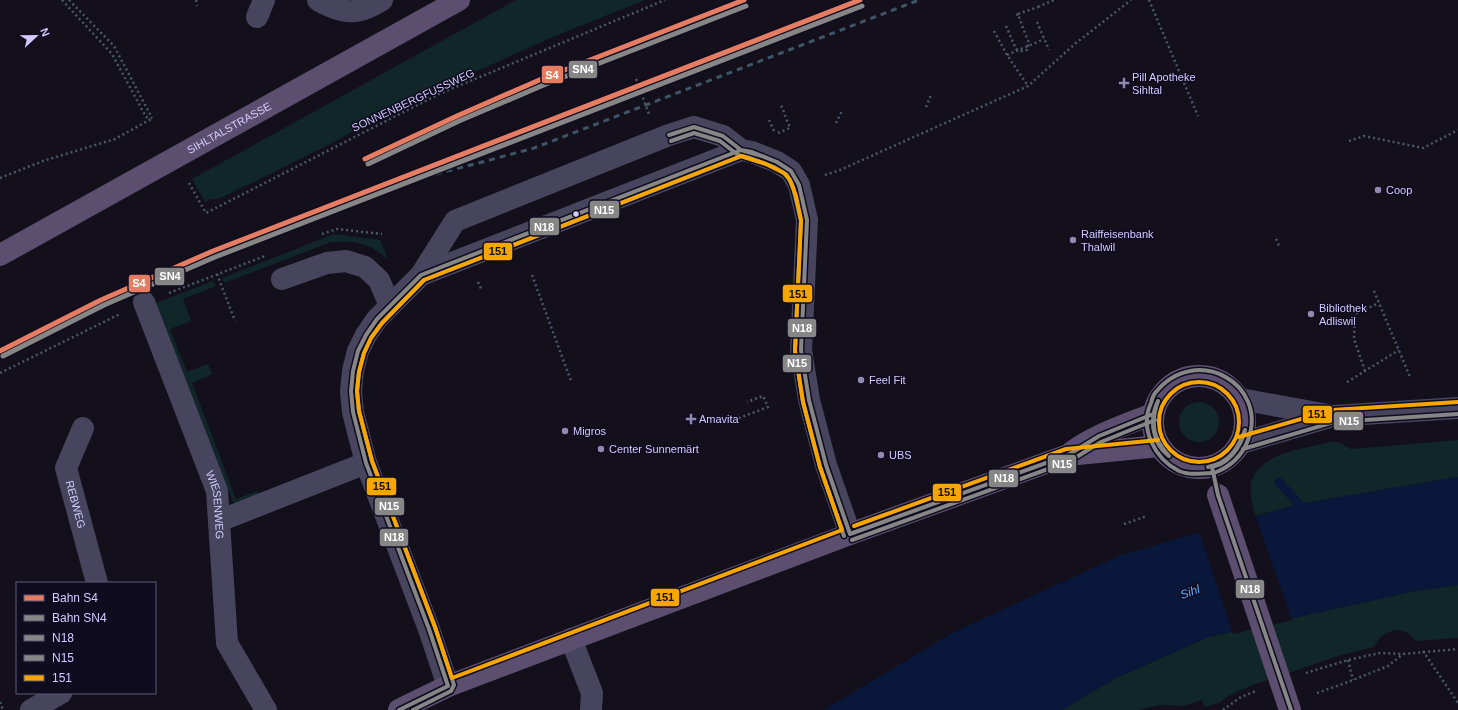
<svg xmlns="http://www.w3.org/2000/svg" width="1458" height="710" viewBox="0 0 1458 710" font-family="Helvetica,sans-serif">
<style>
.green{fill:#102628}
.water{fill:#09183a}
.pier{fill:#13101c}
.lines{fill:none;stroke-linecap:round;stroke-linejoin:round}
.stream{stroke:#09183a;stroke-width:9}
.path{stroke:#4a5867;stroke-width:2.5;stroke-dasharray:2 3;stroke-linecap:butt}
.minor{stroke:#47455d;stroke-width:22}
.major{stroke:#5b4e6e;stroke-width:22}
.rail{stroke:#3f5466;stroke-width:3;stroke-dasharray:6 5;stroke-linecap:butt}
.path-bridge{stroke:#4a5867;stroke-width:2.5;stroke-dasharray:2 3;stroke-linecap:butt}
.major-bridge{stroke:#5b4e6e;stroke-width:22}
.bus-1-casing{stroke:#100c20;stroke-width:7}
.bus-2-casing{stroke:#100c20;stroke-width:7}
.bus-3-casing{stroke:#100c20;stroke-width:7}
.bus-1{stroke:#868686;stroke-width:4}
.bus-2{stroke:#868686;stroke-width:4}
.bus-3{stroke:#f7a600;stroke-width:4}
.rail-1-casing{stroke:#100c20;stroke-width:8}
.rail-2-casing{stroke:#100c20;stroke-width:8}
.rail-1{stroke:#e67d63;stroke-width:5}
.rail-2{stroke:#868686;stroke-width:5}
.poi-dot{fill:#908ab0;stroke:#100c20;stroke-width:1.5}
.bus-dot{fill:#d3cbff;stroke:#100c20;stroke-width:1.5}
.labels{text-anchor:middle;stroke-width:3;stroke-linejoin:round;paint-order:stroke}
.poi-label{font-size:11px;fill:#d3cbff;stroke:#100c20;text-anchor:start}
.street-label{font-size:11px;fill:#d3cbff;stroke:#100c20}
.water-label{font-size:12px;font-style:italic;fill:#59acff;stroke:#100c20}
.line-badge{stroke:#100c20;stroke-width:1.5}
.badge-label{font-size:11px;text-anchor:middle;font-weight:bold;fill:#fff}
.pale-badge-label{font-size:11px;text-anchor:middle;font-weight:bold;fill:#111}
</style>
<rect width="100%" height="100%" fill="#13101c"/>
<path class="green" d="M 516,0 L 645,0 L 550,38 L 491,65 L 442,85 L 395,108 L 332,143 L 258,180 L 218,199 L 211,199 L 205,202 L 192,179 Z
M 334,234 L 380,240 L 388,259 L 371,247 L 354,242 L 331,242 L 224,283 L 222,278 Z
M 213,281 L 216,286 L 183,299 L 191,321 L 170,329 L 187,372 L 208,364 L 212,374 L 192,383 L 236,499 L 257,491 L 259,497 L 235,507 L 156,303 Z
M1179 422a20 20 0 1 1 40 0a20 20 0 1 1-40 0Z
M 1458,440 L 1458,477 L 1299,504 L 1255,516 C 1253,506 1249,493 1251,483 C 1258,456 1296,449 1318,445 C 1324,444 1331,441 1337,442 C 1341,443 1347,447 1351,449 Z
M 1458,585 L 1458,638 L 1415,641 C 1405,623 1381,629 1374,647 L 1341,655 L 1250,686 L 1226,697 L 1221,702 L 1205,707 L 1202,700 L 1183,706 L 1160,705 L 1138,710 L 1062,710 L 1114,679 L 1208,637 L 1415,591 Z"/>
<path class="water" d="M 1458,477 L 1458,585 L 1415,591 L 1208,637 L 1114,679 L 1062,710 L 824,710 L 954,632 L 1121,555 L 1299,504 Z"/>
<path class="pier" d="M 1255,514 L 1292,620 L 1233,634 L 1199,531 Z"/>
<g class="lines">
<path class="stream" d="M 1279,482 L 1299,504 L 1301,515"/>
<path class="path" d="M 62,0 L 112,54 L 146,117 L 152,118
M 69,0 L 114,46 L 152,118
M 196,0 L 197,6
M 1149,0 L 1198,116
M 1038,7 L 1054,0
M 1016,15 L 1018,14
M 1037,22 L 1049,50
M 1006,26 L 1016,49 L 1022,51 L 1027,50 L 1029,43 L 1023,28
M 994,31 L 1007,55 L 1028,86
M 1007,55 L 1044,39
M 636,79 L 649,114
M 926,107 L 931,95
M 769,120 L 774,131
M 836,123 L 842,111
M 778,133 L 790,128 L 781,105
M 1349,141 L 1364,136 L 1423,148 L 1458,130
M 825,175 L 840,170 L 1028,86 L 1076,43 L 1131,0
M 0,178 L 43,161 L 115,139 L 153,118
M 189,183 L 206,213 L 439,94 L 665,0
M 322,234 L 337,229 L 382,234
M 1276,239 L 1280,248
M 217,274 L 235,321
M 532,275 L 571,381
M 478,282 L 482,291
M 1374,291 L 1410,377
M 169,293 L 265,256
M 1365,371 L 1354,339 L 1355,314 L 1379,303
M 0,373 L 120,314
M 1347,382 L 1399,350
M 734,420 L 768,407 L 763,396 L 747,402
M 1124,524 L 1147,516
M 1423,651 L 1458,703
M 1348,660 L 1353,680
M 1306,673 L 1348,660 L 1380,653 L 1403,654 L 1458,649
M 1317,693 L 1348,682 L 1388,666 L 1403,654
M 0,702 L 3,710
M 1223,710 L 1241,697 L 1256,691"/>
<g class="minor">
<path d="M 318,0 C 322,3 327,5 332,7 C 352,15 364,11 382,0"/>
<path d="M 257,17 L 264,0"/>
<path d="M 421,275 L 455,221 L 669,135 L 694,127 L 723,136 L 741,150"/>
<path d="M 282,279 L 327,263 L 346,261 L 365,267 L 379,280 L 390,306"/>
<path id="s1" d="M 144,302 L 217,491 L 227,643 L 266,710"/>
<path d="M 1240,399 L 1328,415"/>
<path id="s2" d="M 83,428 L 66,468 L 97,583"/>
<path d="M 1241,443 L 1333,416 L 1458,408"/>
<path d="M 219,521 L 366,463"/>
<path d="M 571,639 L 592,693 L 591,710"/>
<path d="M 448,686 L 429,629 L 366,463 L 353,412 L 351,391 L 353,371 L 358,351 L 366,335 L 377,319 L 421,275 L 741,150 L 752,152 L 777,162 L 791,171 L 799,185 L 807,220 L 801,350 L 809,400 L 826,465 L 850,534"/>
<path d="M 31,710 L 61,693"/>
</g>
<g class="major">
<path id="s3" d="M 0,255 L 459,0"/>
<circle cx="1199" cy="422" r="46"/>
<path d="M 1072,452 C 1097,434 1125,425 1153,414"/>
<path d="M 399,710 L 448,686 L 850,534 L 1068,455 L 1159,446"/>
</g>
<path class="rail" d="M 320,209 L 406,182 L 490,160 L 534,148 L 919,0"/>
<path class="path-bridge" d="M 1023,28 L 1018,14 L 1038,7"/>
<path class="major-bridge" d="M 1218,495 L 1290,710"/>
<defs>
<path id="bus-1" d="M 669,135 L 694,127 L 723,136 L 741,150 L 762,156
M 1158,401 C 1150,423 1153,439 1169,456
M 1158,401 C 1149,419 1152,444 1169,456
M 1208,467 C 1229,463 1238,449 1245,430
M 1208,467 C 1227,467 1241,447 1245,430
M 1212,467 L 1218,495 L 1291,710
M 850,534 L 1068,455 L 1099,436 L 1153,414
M 399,710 L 448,686 L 429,629 L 366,463 L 353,412 L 351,391 L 353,371 L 358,351 L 366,335 L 377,319 L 421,275 L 741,150 L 752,152 L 777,162 L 791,171 L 799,185 L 807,220 L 801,350 L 809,400 L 826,465 L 850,534"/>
<path id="bus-2" d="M 671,141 L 694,133 L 720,141 L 738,155 L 760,162
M 1243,449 L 1334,422 L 1458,414
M 1212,473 C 1201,473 1191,476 1179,471 C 1155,459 1139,429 1151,403 C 1152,399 1153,395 1156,392 C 1196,343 1269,384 1248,440 C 1242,456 1230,467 1214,473
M 852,540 L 1070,461 L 1101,442 L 1155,420
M 413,710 L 451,691 L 454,685 L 435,627 L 372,461 L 359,411 L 357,391 L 359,372 L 364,353 L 371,338 L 382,323 L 424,280 L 742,156 L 750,158 L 774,167 L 787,175 L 793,187 L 801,221 L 795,351 L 803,402 L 820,467 L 844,536"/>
<path id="bus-3" d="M 741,156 L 766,164 L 784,173 L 790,180 L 796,196 L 801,220 L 795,351 L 803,402 L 820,467 L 842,530 L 452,678 L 435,627 L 372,461 L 359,411 L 357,391 L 359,372 L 364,353 L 371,338 L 382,323 L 424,280 Z
M1159 422a40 40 0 1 1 80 0a40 40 0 1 1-80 0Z
M 1239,437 L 1332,410 L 1458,402
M 854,526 L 1066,449 L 1158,440"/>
</defs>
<use href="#bus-1" class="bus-1-casing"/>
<use href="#bus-2" class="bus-2-casing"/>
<use href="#bus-3" class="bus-3-casing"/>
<use href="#bus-1" class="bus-1"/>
<use href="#bus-2" class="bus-2"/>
<use href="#bus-3" class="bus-3"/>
<defs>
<path id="rail-1" d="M 365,159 L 457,116 L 544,78 L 744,0
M 0,351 L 101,300 L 213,251 L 860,0"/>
<path id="rail-2" d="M 368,164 L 459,121 L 546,84 L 746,6
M 3,356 L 104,305 L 215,257 L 862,6"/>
</defs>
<use href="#rail-1" class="rail-1-casing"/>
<use href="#rail-2" class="rail-2-casing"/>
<use href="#rail-1" class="rail-1"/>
<use href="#rail-2" class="rail-2"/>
</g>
<g class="poi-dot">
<path d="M1122 77h4v4h4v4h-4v4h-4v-4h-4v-4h4z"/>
<circle cx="1378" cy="190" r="4"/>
<circle cx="1073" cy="240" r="4"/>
<circle cx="1311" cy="314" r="4"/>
<circle cx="861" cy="380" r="4"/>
<path d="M689 413h4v4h4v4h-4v4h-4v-4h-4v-4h4z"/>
<circle cx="565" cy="431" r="4"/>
<circle cx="601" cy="449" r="4"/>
<circle cx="881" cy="455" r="4"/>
</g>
<circle class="bus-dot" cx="576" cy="214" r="3.5"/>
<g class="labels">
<g class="poi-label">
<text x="1132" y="81">Pill Apotheke<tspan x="1132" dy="13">Sihltal</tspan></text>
<text x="1386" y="194">Coop</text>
<text x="1081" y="238">Raiffeisenbank<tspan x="1081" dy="13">Thalwil</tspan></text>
<text x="1319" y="312">Bibliothek<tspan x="1319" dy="13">Adliswil</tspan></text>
<text x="869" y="384">Feel Fit</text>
<text x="699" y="423">Amavita</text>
<text x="573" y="435">Migros</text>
<text x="609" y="453">Center Sunnemärt</text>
<text x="889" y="459">UBS</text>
</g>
<g class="street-label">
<text transform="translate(413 100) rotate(-25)" y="4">SONNENBERGFUSSWEG</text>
<text dy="4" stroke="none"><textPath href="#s3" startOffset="262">SIHLTALSTRASSE</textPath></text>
<text dy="4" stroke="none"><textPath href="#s2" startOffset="81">REBWEG</textPath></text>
<text dy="4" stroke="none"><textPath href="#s1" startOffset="216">WIESENWEG</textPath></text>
</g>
<g class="water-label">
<text transform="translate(1190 592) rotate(-20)" y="4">Sihl</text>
</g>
</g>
<g class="line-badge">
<rect x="568" y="60" width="30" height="19" rx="4" fill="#868686"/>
<rect x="541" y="65" width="23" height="19" rx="4" fill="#e67d63"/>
<rect x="589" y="200" width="31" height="19" rx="4" fill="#868686"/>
<rect x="529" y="217" width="31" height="19" rx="4" fill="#868686"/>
<rect x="483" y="242" width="30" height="19" rx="4" fill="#f7a600"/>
<rect x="154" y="267" width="31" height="19" rx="4" fill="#868686"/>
<rect x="128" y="274" width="23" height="19" rx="4" fill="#e67d63"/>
<rect x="782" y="284" width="31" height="19" rx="4" fill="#f7a600"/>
<rect x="787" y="318" width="30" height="20" rx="4" fill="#868686"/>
<rect x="782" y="354" width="30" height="19" rx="4" fill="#868686"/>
<rect x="1302" y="405" width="31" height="19" rx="4" fill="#f7a600"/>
<rect x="1333" y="411" width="31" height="20" rx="4" fill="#868686"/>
<rect x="1047" y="454" width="30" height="20" rx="4" fill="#868686"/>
<rect x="988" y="469" width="31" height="19" rx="4" fill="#868686"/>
<rect x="366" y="477" width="31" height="19" rx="4" fill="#f7a600"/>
<rect x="932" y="483" width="30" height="19" rx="4" fill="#f7a600"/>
<rect x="374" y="497" width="31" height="19" rx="4" fill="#868686"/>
<rect x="379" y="528" width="30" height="19" rx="4" fill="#868686"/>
<rect x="1235" y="579" width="30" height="20" rx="4" fill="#868686"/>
<rect x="650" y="588" width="30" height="19" rx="4" fill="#f7a600"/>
</g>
<g class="badge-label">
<text x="583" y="73">SN4</text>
<text x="552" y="79">S4</text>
<text x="604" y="214">N15</text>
<text x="544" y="231">N18</text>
<text x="170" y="280">SN4</text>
<text x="139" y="287">S4</text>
<text x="802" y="332">N18</text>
<text x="797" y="367">N15</text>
<text x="1349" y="425">N15</text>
<text x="1062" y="468">N15</text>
<text x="1004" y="482">N18</text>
<text x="389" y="510">N15</text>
<text x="394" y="541">N18</text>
<text x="1250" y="593">N18</text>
</g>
<g class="pale-badge-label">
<text x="498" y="255">151</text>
<text x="798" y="298">151</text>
<text x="1317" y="418">151</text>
<text x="382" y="490">151</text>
<text x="947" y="496">151</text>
<text x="665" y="601">151</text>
</g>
<rect x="16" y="582" width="140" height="112" fill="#100c20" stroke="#5e5879"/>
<rect x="24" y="595" width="20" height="6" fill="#e67d63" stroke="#5e5879"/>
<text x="52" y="602" font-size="12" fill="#d3cbff">Bahn S4</text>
<rect x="24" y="615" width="20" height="6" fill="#868686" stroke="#5e5879"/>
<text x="52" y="622" font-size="12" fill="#d3cbff">Bahn SN4</text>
<rect x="24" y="635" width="20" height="6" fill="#868686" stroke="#5e5879"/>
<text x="52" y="642" font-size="12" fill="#d3cbff">N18</text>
<rect x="24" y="655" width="20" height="6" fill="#868686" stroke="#5e5879"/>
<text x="52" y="662" font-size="12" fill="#d3cbff">N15</text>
<rect x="24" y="675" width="20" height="6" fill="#f7a600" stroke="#5e5879"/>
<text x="52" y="682" font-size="12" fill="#d3cbff">151</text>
<g transform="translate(36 36) rotate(68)" stroke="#100c20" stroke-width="3" paint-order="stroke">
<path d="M0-3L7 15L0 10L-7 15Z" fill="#d3cbff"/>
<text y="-6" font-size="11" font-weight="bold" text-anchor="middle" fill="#d3cbff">N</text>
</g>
</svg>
